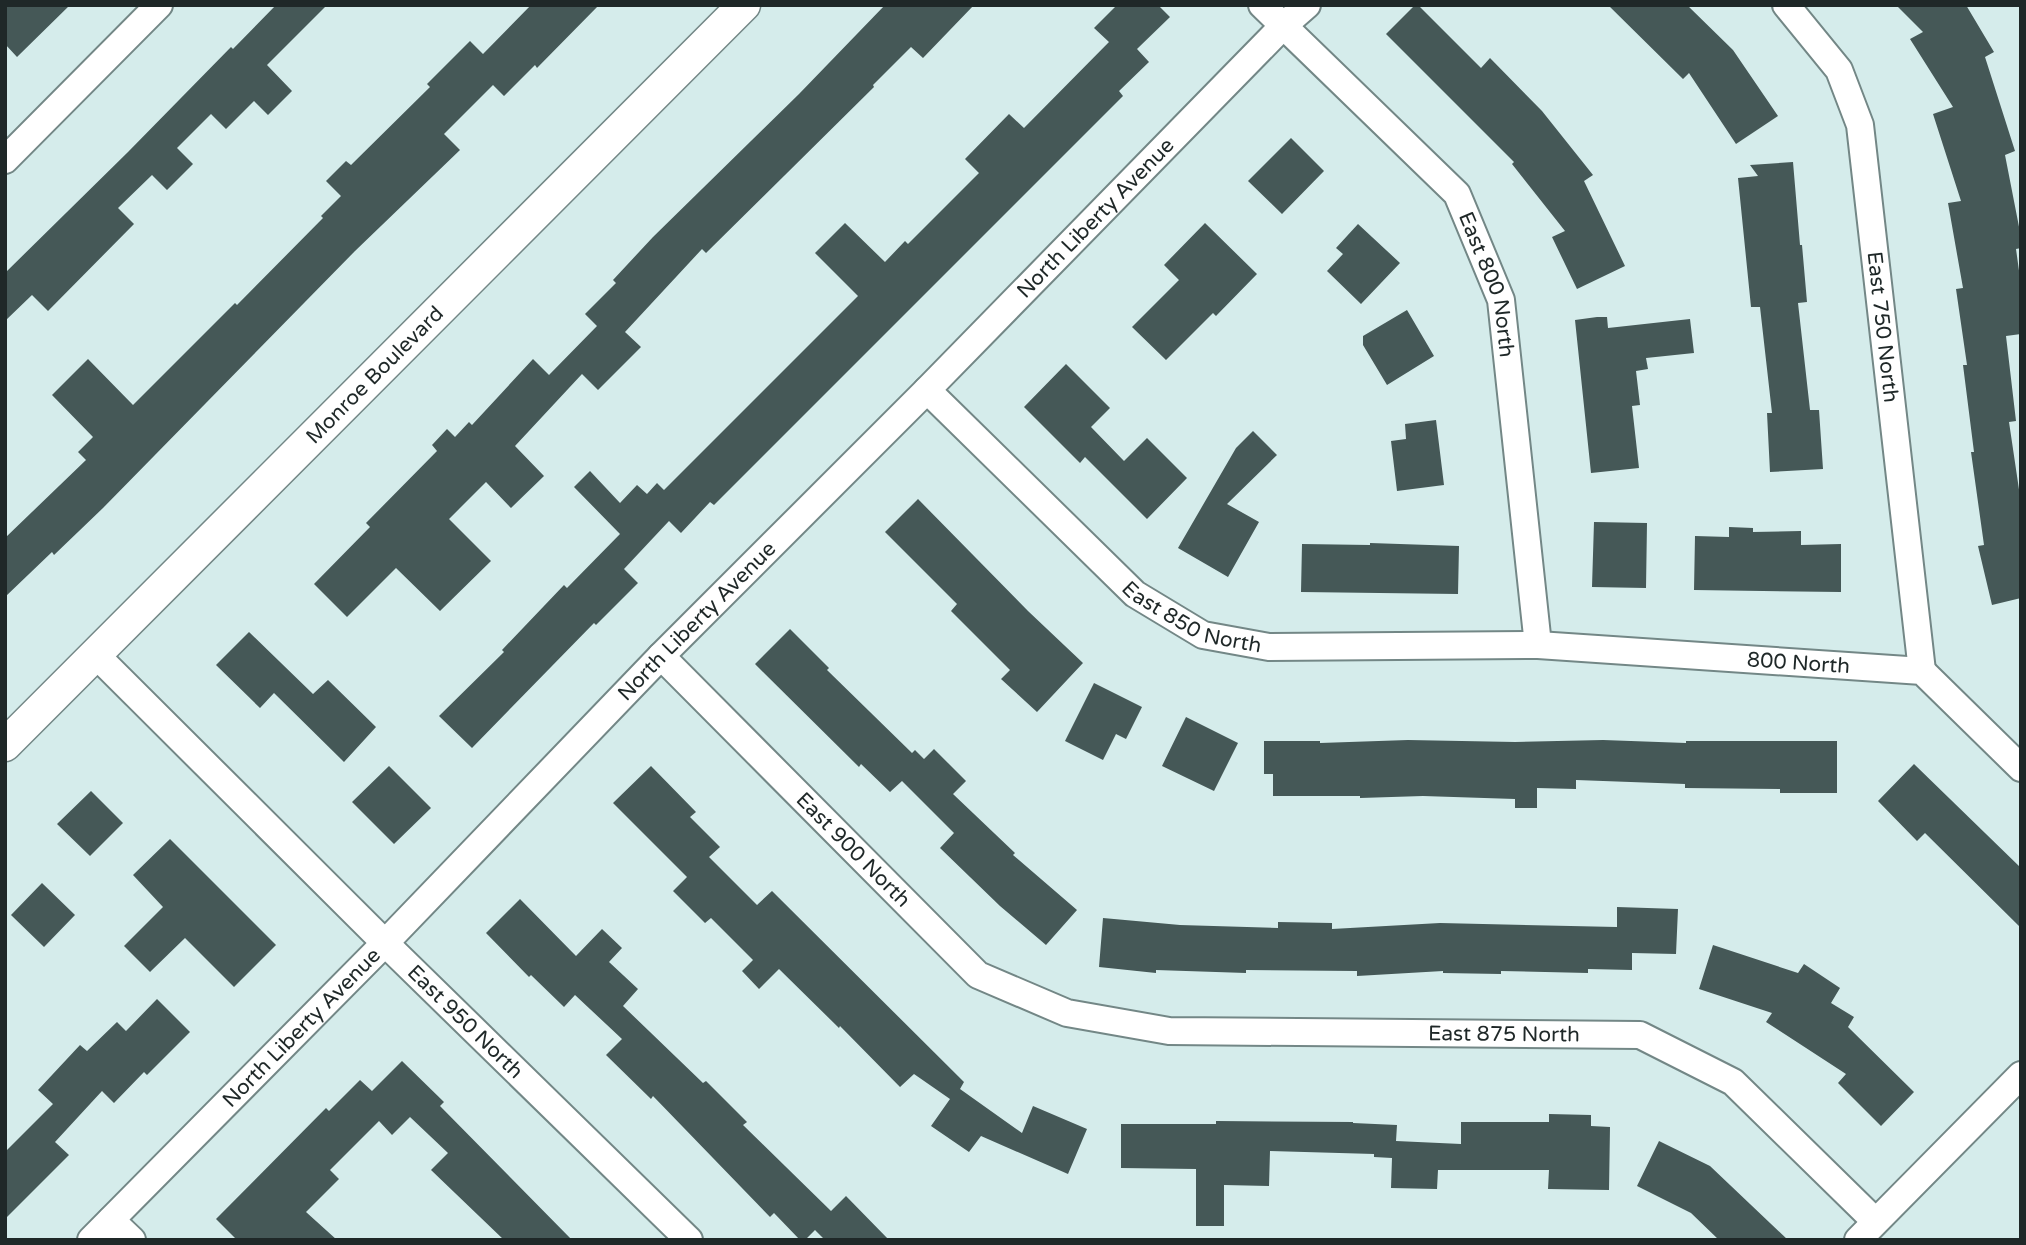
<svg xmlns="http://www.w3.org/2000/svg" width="2026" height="1245" viewBox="0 0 2026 1245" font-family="'Varela Round',sans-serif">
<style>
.building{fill:#455857}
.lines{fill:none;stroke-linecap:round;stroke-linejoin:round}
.minor-casing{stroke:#738786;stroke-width:30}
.tertiary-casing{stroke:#738786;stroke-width:35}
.minor{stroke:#fff;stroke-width:26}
.tertiary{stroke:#fff;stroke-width:32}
.labels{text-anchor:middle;stroke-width:7;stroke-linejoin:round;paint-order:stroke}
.street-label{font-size:21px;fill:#1f2828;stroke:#d5eceb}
</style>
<rect width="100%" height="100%" fill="#d5eceb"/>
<path class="building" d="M 5,5 L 70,5 L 17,57 L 5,44 Z
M 276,5 L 327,5 L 267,65 L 292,91 L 268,115 L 254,101 L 226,129 L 211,114 L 177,148 L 193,164 L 167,190 L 152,175 L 118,208 L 134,224 L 48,311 L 32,295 L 5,321 L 5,273 L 128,152 L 231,47 L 233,49 Z
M 531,5 L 599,5 L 537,68 L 535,65 L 504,96 L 493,85 L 444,134 L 460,150 L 355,251 L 103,508 L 54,555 L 52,552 L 5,597 L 5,538 L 86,460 L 78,452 L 93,437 L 52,395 L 88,359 L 133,405 L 235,303 L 237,305 L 323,218 L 321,216 L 341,196 L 326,181 L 346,161 L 351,165 L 430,87 L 427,84 L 470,41 L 483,54 Z
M 885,5 L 974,5 L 923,58 L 911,47 L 873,85 L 874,87 L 706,253 L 702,249 L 625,332 L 641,347 L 598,390 L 582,374 L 515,446 L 544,476 L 511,508 L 486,482 L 449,519 L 491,561 L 440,611 L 396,568 L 347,617 L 314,584 L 370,527 L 366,523 L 437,451 L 432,445 L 447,429 L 455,437 L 469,422 L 472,425 L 533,359 L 549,375 L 597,326 L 585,314 L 616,283 L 613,280 L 653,237 L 799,94 Z
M 1117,5 L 1158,5 L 1170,17 L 1137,49 L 1149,62 L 1119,91 L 1123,96 L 714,505 L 710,502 L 681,533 L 669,521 L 624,569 L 638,583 L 596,625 L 594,623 L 472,748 L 439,716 L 504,652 L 502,650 L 564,585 L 567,588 L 620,534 L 574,487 L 590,471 L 620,503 L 637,485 L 647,494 L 657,483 L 664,490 L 858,296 L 815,253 L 845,223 L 885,262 L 905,241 L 908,244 L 979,173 L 965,159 L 1009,114 L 1024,128 L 1109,42 L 1094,28 Z
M 1415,5 L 1418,5 L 1481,68 L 1490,58 L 1542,111 L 1593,175 L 1584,181 L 1625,266 L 1577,289 L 1552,237 L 1565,231 L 1512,164 L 1514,162 L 1386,34 Z
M 1608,5 L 1687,5 L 1733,50 L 1778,116 L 1736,144 L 1689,73 L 1683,79 Z
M 1896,5 L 1966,5 L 1994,52 L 1985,57 L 2015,151 L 2005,155 L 2021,237 L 2021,248 L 2016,249 L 2021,285 L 2021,334 L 2006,336 L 2016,421 L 2009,422 L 2021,503 L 2021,598 L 1992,605 L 1978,546 L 1984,545 L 1971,452 L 1974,452 L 1963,365 L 1967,365 L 1956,289 L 1963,288 L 1948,203 L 1961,201 L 1933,114 L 1953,107 L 1910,39 L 1923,32 Z
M 1291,138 L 1324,171 L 1282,214 L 1248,181 Z
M 1793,162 L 1800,245 L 1802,245 L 1807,302 L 1798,303 L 1810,410 L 1819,410 L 1823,469 L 1770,472 L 1767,413 L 1772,413 L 1760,307 L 1751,307 L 1738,178 L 1758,176 L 1750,165 Z
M 1205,223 L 1257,274 L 1216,316 L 1213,313 L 1166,360 L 1132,327 L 1179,280 L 1164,265 Z
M 1358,224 L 1400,263 L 1361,304 L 1327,271 L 1343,254 L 1336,248 Z
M 1407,310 L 1434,356 L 1387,385 L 1363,345 L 1363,336 Z
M 1597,317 L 1607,317 L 1608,328 L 1690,319 L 1694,353 L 1646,358 L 1648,369 L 1636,371 L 1640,405 L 1632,406 L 1639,468 L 1591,473 L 1575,320 Z
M 1066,364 L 1110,408 L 1091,427 L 1124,461 L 1147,438 L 1187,478 L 1147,519 L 1085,457 L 1080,463 L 1024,407 Z
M 1436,420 L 1444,485 L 1397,491 L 1391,441 L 1406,439 L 1405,424 Z
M 1253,431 L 1277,455 L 1227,504 L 1259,522 L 1228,577 L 1178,548 L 1236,448 Z
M 918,499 L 1028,611 L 1083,663 L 1037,712 L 1001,679 L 1010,670 L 951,611 L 957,604 L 885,532 Z
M 1594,522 L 1647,523 L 1646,588 L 1592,587 Z
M 1729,527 L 1753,528 L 1753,532 L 1801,531 L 1801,545 L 1841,544 L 1841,592 L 1694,590 L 1695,536 L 1729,537 Z
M 1370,543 L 1459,546 L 1458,594 L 1301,592 L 1302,544 L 1370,545 Z
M 790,629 L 829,668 L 827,670 L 912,753 L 915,750 L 924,759 L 934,749 L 966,781 L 953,794 L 1015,853 L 1013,855 L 1077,910 L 1046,945 L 1000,906 L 940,848 L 954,833 L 902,781 L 890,792 L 861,764 L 859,767 L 755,664 Z
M 249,632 L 313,694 L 328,680 L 376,727 L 344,762 L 274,693 L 260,708 L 216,665 Z
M 1094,683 L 1142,707 L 1126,739 L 1116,734 L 1103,760 L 1065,741 Z
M 1186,717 L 1238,743 L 1214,791 L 1162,766 Z
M 1408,740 L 1515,742 L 1603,740 L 1686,743 L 1686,741 L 1837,741 L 1837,793 L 1780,793 L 1780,789 L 1685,788 L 1685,784 L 1576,780 L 1576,789 L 1537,788 L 1537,808 L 1515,808 L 1515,799 L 1423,796 L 1360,798 L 1360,796 L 1273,796 L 1273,774 L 1264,774 L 1264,741 L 1320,741 L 1320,743 Z
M 1914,764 L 2021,868 L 2021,928 L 1925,833 L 1917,841 L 1878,801 Z
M 389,766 L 431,808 L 394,844 L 352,802 Z
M 651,766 L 696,812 L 690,817 L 720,847 L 709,857 L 757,905 L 772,891 L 964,1082 L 960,1089 L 1022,1133 L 1033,1106 L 1087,1129 L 1068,1174 L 981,1136 L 969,1152 L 931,1126 L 950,1099 L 914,1074 L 900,1087 L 840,1026 L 839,1028 L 779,969 L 759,989 L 742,971 L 753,960 L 711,918 L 705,923 L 673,891 L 687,877 L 613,803 Z
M 91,791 L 123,823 L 90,856 L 57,824 Z
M 170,839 L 276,945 L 234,987 L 185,938 L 150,972 L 124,946 L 163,907 L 133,875 Z
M 42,883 L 75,915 L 44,947 L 11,915 Z
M 520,899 L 576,956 L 602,929 L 622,948 L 609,962 L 638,989 L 623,1006 L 703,1083 L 706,1081 L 747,1122 L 743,1125 L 831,1211 L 846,1196 L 889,1240 L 825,1240 L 815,1230 L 805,1240 L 800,1240 L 774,1213 L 770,1217 L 653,1096 L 651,1099 L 606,1055 L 622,1039 L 575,995 L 564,1007 L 531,975 L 529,977 L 486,933 Z
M 1617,907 L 1678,909 L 1676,954 L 1632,953 L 1632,970 L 1588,969 L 1588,973 L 1501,971 L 1501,974 L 1443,973 L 1443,971 L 1357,976 L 1357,971 L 1246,970 L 1246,973 L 1156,970 L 1156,973 L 1099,967 L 1103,918 L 1180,925 L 1278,928 L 1278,922 L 1332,923 L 1332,929 L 1440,923 L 1617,927 Z
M 1713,945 L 1798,973 L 1804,964 L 1840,988 L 1831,1003 L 1854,1017 L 1848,1027 L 1914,1092 L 1881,1126 L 1838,1083 L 1846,1074 L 1766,1022 L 1772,1013 L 1699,989 Z
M 157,999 L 190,1032 L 147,1075 L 144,1072 L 114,1103 L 102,1091 L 55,1142 L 69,1155 L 5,1219 L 5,1152 L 53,1104 L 38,1090 L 80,1045 L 87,1051 L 117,1022 L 126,1031 Z
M 402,1061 L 444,1102 L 440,1106 L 572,1240 L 504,1240 L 431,1170 L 448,1153 L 410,1117 L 392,1135 L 379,1121 L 330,1170 L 339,1179 L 306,1212 L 337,1240 L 237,1240 L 216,1219 L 326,1108 L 329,1111 L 360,1080 L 372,1091 Z
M 1549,1114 L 1591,1115 L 1591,1126 L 1610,1127 L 1609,1190 L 1548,1189 L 1549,1170 L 1438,1170 L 1437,1189 L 1391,1188 L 1392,1158 L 1374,1157 L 1374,1154 L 1270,1151 L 1269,1186 L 1224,1185 L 1224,1226 L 1196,1226 L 1196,1169 L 1121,1168 L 1121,1124 L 1216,1124 L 1216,1121 L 1353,1122 L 1353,1123 L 1397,1125 L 1396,1141 L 1461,1144 L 1461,1122 L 1549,1122 Z
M 1659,1141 L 1710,1166 L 1788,1240 L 1719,1240 L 1691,1213 L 1637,1186 Z"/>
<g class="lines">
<defs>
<g id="minor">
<path id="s1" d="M 1262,5 L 1457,194 L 1501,300 L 1538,645"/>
<path id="s2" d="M 1786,5 L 1839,70 L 1860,125 L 1922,671"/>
<path d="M 5,160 L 159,5"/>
<path id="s3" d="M 927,390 L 1135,594 L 1203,635 L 1269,647 L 1538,645 L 1922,671 L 2021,768"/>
<path id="s4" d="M 95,654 L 385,943 L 689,1240"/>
<path id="s5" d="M 661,656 L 978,975 L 1067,1013 L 1169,1031 L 1640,1035 L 1733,1082 L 1875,1221"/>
<path d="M 111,1220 L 132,1240"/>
<path id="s6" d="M 91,1240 L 385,943 L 661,656 L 927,390 L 1283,26 L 1307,5"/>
<path d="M 1858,1240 L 2021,1075"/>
</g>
<g id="tertiary">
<path id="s7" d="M 5,745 L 744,5"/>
</g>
</defs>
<use href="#minor" class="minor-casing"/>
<use href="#tertiary" class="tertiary-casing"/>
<use href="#minor" class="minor"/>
<use href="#tertiary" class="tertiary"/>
</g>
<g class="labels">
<g class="street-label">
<text dy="7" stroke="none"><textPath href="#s6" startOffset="1433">North Liberty Avenue</textPath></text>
<text dy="7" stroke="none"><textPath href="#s1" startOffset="368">East 800 North</textPath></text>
<text dy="7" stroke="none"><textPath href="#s2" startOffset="346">East 750 North</textPath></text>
<text dy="7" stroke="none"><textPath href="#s7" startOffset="523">Monroe Boulevard</textPath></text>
<text dy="7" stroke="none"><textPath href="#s3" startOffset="354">East 850 North</textPath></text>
<text dy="7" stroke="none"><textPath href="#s6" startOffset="866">North Liberty Avenue</textPath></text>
<text dy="7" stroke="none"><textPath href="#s3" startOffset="968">800 North</textPath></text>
<text dy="7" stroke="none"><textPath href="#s5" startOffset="273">East 900 North</textPath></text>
<text dy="7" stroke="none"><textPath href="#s4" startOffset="522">East 950 North</textPath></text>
<text dy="7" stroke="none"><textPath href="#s6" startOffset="299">North Liberty Avenue</textPath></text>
<text dy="7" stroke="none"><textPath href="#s5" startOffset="985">East 875 North</textPath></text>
</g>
</g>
<rect width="2026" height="1245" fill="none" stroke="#1f2828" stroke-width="14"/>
</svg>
